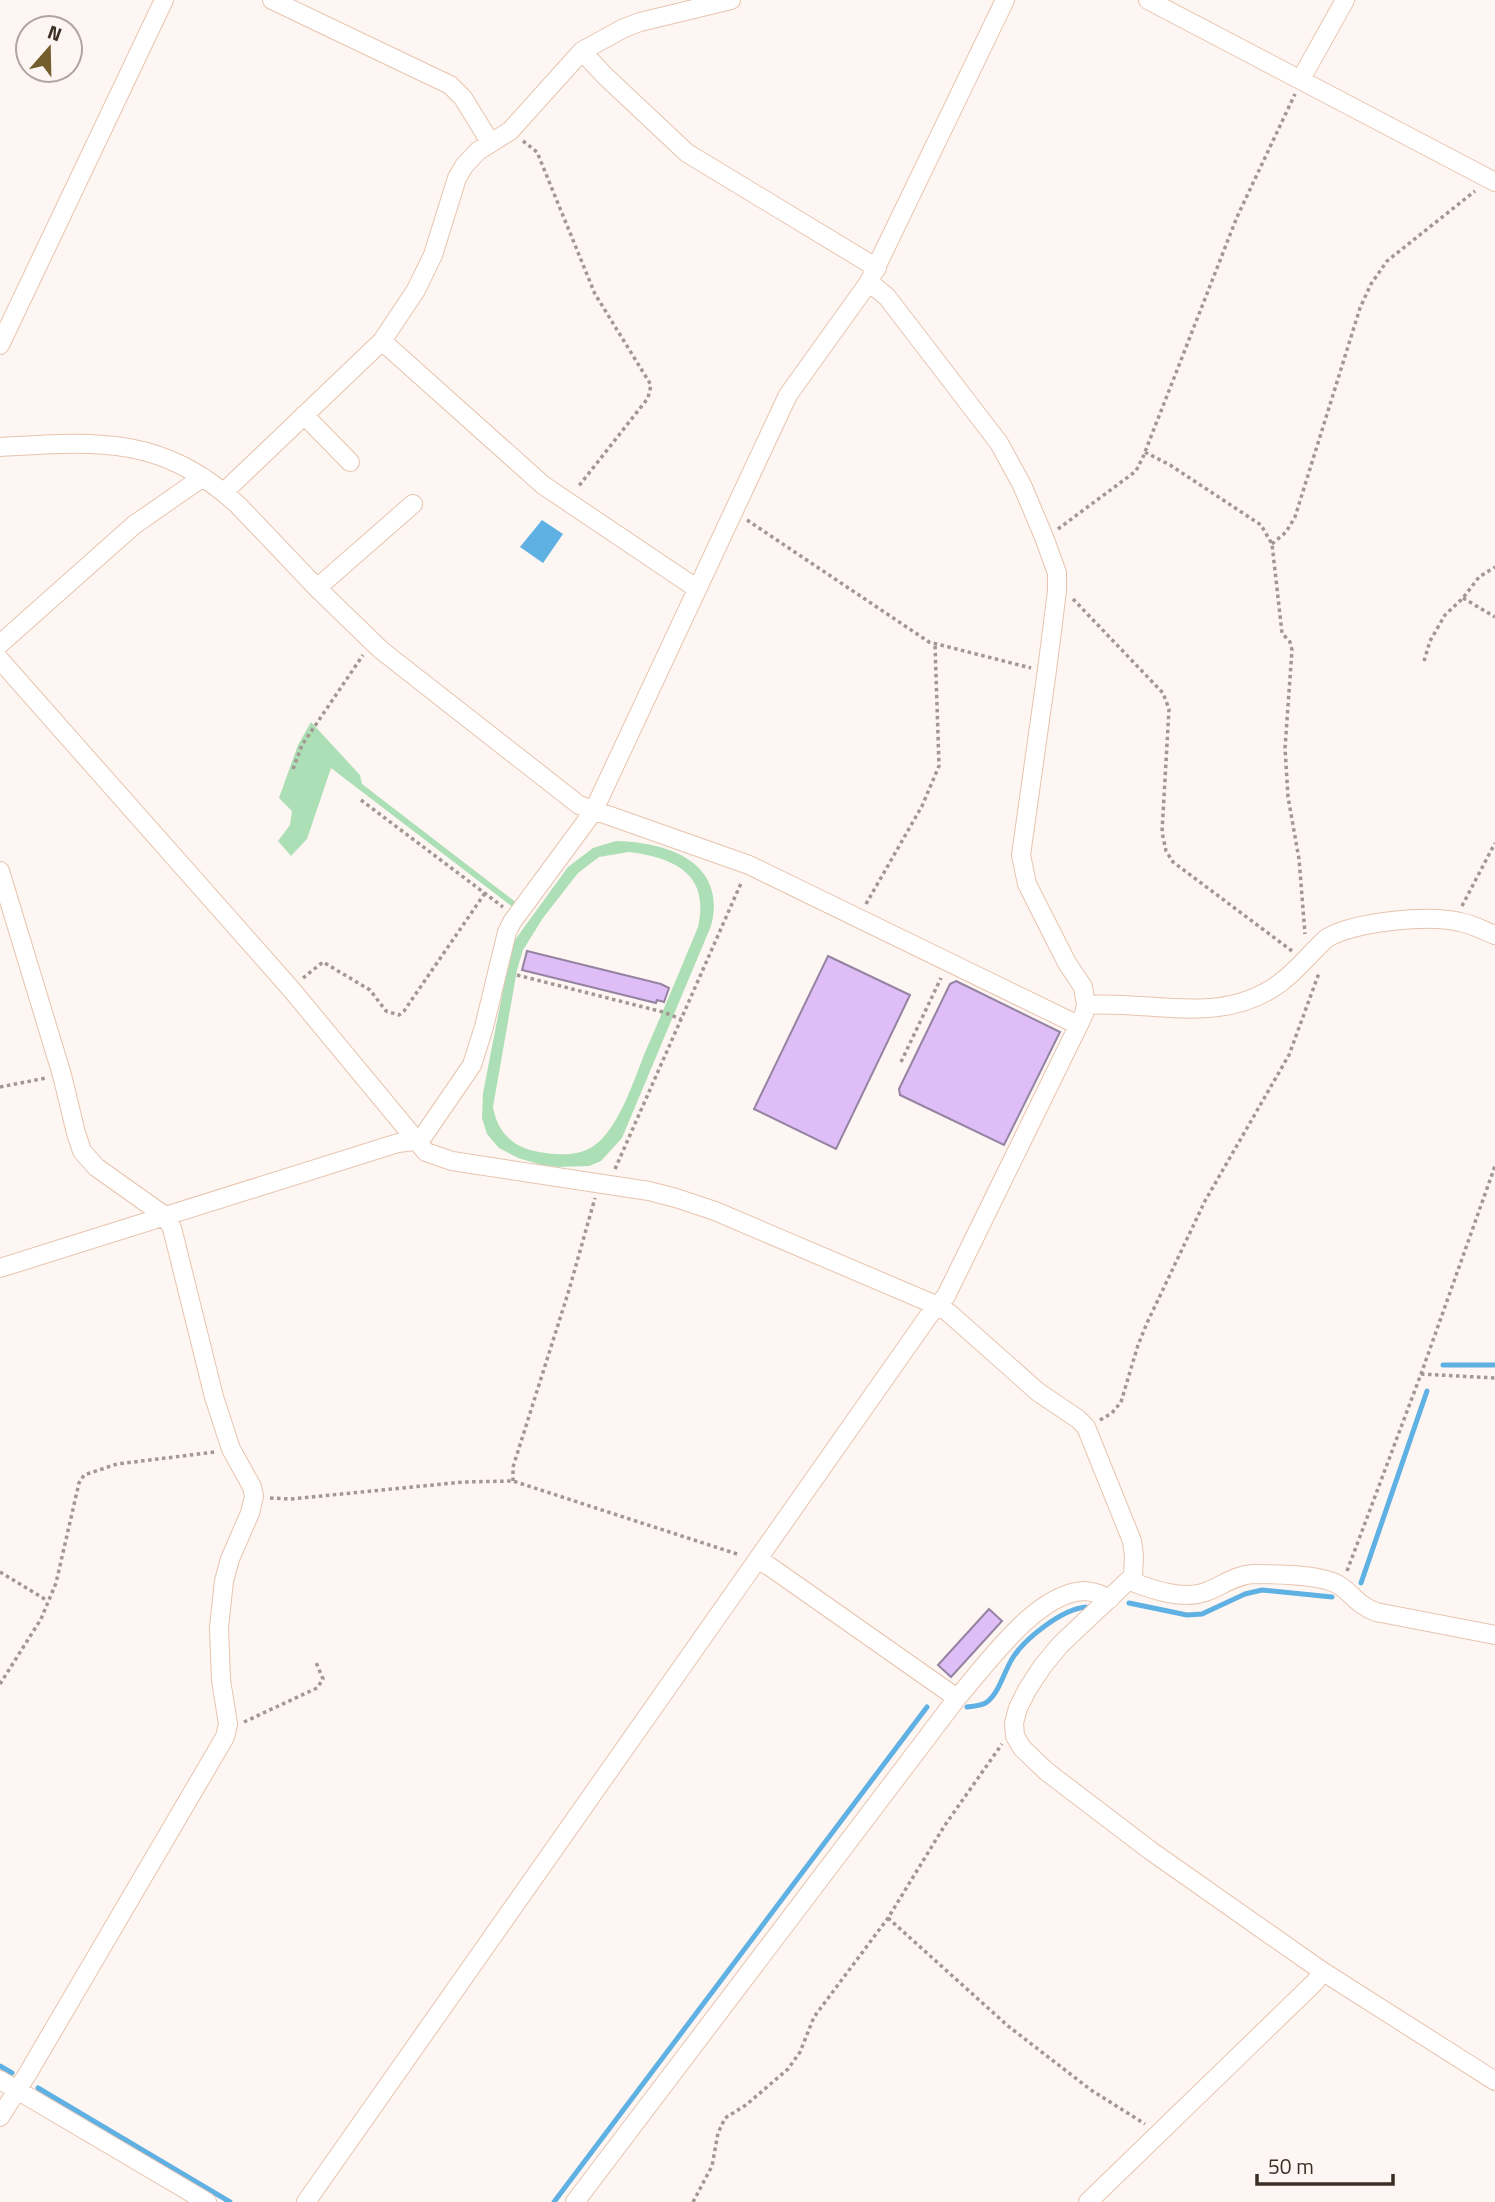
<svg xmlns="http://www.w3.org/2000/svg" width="1495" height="2202" viewBox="0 0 1495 2202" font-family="'Titillium Web',sans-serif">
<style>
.green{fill:#addfb6;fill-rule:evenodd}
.water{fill:#5fb0e3}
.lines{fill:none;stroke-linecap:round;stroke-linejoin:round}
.stream{stroke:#5fb0e3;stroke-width:5}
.building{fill:#dfbef8;stroke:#9483a1;stroke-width:2}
.minor-casing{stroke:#e7c4af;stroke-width:20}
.path{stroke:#a29791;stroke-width:3.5;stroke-dasharray:3.5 3.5;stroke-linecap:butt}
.minor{stroke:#fff;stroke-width:18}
</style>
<rect width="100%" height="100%" fill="#fef6f2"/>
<path class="green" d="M 311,722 L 360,775 L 362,784 L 517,903 L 514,908 L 331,768 L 307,839 L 291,856 L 278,841 L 290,825 L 292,811 L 279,798 L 298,745 Z
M 616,841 C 667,842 728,862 711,926 L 622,1138 L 601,1161 L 589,1166 L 559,1167 L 542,1165 L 518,1158 L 499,1148 L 487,1134 L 482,1118 L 483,1093 L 512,944 L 568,867 L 593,848 ZM 629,852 C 675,858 710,874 698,927 C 681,968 664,1009 646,1050 C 634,1079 619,1130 592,1147 C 576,1157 552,1155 534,1151 C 511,1145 497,1131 493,1107 L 517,970 L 523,950 L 543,918 L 578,873 L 599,857 Z"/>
<path class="water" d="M 542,520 L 563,534 L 543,563 L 520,547 Z"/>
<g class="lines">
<path class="stream" d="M 1443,1365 L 1495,1365
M 1361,1583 L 1427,1391
M 1129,1603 L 1187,1615 L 1202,1614 L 1245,1594 L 1262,1590 L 1332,1597
M 967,1707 C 973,1706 982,1706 987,1702 C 999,1693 1004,1672 1012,1659 C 1024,1639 1062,1609 1086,1607
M 0,2066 L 12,2073
M 38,2088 L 230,2202
M 554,2202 L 927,1707"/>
</g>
<path class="building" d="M 527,951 L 661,984 L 669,988 L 664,1002 L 657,1000 L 656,1003 L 522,970 Z
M 828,956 L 910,995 L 836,1149 L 754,1109 Z
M 956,981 L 1060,1032 L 1004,1145 L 900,1095 L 899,1089 L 950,984 Z
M 989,1609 L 1002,1621 L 951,1677 L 938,1665 Z"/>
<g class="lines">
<defs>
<path id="minor" d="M 272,0 L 450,85 L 463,98 L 490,142
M 1148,0 L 1495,182
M 582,51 L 604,75 L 687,153 L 877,268
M 1301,79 L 1345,0
M 382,341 L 543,485 L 696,588
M 0,345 L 164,0
M 304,415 L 350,462
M 0,447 C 96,441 162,435 238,505 L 317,588 L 381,650 L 579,805 L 749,865 L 1078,1025
M 224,492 L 382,341 L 416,290 L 433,255 L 457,178 L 464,166 L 478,151 L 510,131 L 582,51 L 624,28 L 640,22 L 731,0
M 317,588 L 413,504
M 0,644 L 134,525 L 203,477
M 0,660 L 291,989 L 426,1152 L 452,1161 L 649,1191 L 676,1198 L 715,1211 L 938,1306 L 949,1313 L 1038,1392 L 1078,1419 L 1086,1427 L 1132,1541 L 1134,1556 L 1133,1576 L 1060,1645 L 1042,1667 L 1027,1690 L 1018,1708 L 1014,1723 L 1015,1736 L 1022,1748 L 1046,1771 L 1151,1851 L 1322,1971 L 1495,2081
M 0,871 L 62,1075 L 76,1133 L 82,1151 L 96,1167 L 165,1216 L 172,1228 L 214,1397 L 231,1449 L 252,1487 L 254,1496 L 250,1513 L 230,1559 L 224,1581 L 219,1627 L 221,1680 L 228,1724 L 225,1737 L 28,2073 L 0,2117
M 1086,1005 C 1152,1000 1221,1027 1280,983 C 1298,970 1311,952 1327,938 C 1354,922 1429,914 1460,922 C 1472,924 1484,931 1495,935
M 0,1268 L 398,1143 L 415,1141 L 424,1135 L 472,1065 L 484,1027 L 507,932 L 512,922 L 593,812 L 788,395 L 869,282 L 1005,0
M 758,1561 L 769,1566 L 957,1698
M 1130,1581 C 1153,1590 1184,1601 1208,1591 C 1223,1585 1236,1575 1253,1574 C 1274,1574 1318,1574 1337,1584 C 1352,1592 1355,1604 1376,1612 L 1495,1635
M 0,2080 L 207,2202
M 306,2202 L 930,1314 L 946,1296 L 1084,1014 L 1086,1005 L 1083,987 L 1067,963 L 1027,884 L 1021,855 L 1047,670 L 1057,591 L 1057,573 L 1044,537 L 1022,485 L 999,443 L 887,297 L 869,282
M 575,2202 L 957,1698 C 987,1664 1036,1593 1084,1591 C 1093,1591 1101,1595 1110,1599
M 1088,2202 L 1315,1982 L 1322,1971"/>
</defs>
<use href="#minor" class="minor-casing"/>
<path class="path" d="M 523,141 L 537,152 L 595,294 L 651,385 L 648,398 L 578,487
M 1145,452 L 1170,465 L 1261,525 L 1272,544 L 1282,633 L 1290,642 L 1292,650 L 1285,748 L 1288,797 L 1299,859 L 1305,934
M 747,520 L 929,642 L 1031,668
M 1058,529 L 1136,471 L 1143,457 L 1237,217 L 1295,94
M 1272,544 L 1286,532 L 1295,517 L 1360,308 L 1371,284 L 1387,261 L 1475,191
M 1463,598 L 1495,617
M 1073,599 L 1163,693 L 1169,709 L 1162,832 L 1166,851 L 1173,862 L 1292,951
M 1424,661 L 1430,641 L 1445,615 L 1463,598 L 1479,577 L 1495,567
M 293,769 L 302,745 L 363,655
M 361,800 L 503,907
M 866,904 L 922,806 L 939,766 L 935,644
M 1462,906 L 1495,843
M 517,975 L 663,1012 L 681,1019
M 303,978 L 323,962 L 370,990 L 386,1011 L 399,1015 L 404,1011 L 485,893
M 901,1062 L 941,978
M 0,1087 L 46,1078
M 615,1169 L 742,881
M 1421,1374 L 1495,1378
M 1100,1420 L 1112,1413 L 1121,1402 L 1138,1345 L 1147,1323 L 1205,1201 L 1289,1055 L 1319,973
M 513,1481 L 513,1467 L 569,1290 L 595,1198
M 270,1498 L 291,1499 L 463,1482 L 513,1481 L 740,1555
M 1347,1571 L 1421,1374 L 1495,1166
M 0,1572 L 48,1601
M 0,1684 L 41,1619 L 56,1583 L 79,1483 L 84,1475 L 117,1464 L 215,1452
M 244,1722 L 317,1688 L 323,1679 L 315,1660
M 888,1918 L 1008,2026 L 1091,2090 L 1145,2124
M 693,2202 L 712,2166 L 718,2133 L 725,2118 L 746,2105 L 788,2069 L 800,2052 L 814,2017 L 888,1918 L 945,1825 L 1002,1744"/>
<use href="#minor" class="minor"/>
</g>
<g transform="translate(49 49) rotate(20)"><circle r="33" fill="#fef6f2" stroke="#b0a6a0" stroke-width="2"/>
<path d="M0-5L12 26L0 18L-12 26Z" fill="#735e2e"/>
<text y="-10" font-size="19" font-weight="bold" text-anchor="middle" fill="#3b2e25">N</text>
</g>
<path d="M1257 2174v10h136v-10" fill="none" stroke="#3b2e25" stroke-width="3.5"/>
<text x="1268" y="2174" font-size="21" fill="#3b2e25" stroke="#fef6f2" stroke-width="5" paint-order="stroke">50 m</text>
</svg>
